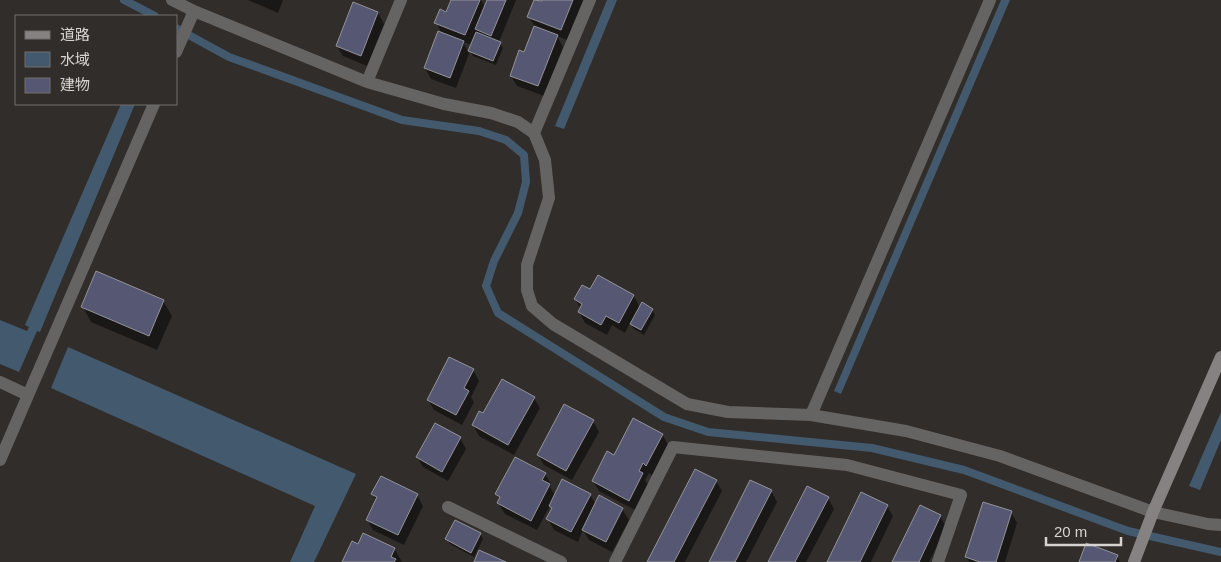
<svg xmlns="http://www.w3.org/2000/svg" width="1221" height="562" viewBox="0 0 1221 562" font-family="Arial,'Noto Sans JP',sans-serif">
<style>
.water{fill:#435a6e}
.shadow{fill:#0007;fill-rule:evenodd}
.lines{fill:none;stroke-linecap:round;stroke-linejoin:round}
.stream{stroke:#435a6e;stroke-width:8}
.building{fill:#565772;stroke:#939499}
.street{stroke:#666463;stroke-width:12}
.secondary{stroke:#868281;stroke-width:12}
</style>
<rect width="100%" height="100%" fill="#312d2a"/>
<path class="water" d="M 607,0 L 617,0 L 564,129 L 555,126 Z
M 1001,0 L 1010,0 L 841,394 L 834,391 Z
M 121,104 L 135,104 L 40,332 L 37,331 L 19,372 L 0,364 L 0,320 L 27,331 L 29,327 L 25,325 Z
M 68,347 L 356,474 L 314,562 L 290,562 L 315,506 L 51,388 Z
M 1221,412 L 1221,440 L 1200,490 L 1189,486 Z"/>
<path class="shadow" d="M 248,0 L 283,0 L 278,13 Z
M 452,0 L 481,0 L 486,8 L 489,0 L 516,0 L 499,42 L 503,48 L 496,65 L 473,56 L 470,51 L 456,88 L 431,79 L 425,68 L 442,34 L 436,22 L 446,13 ZM 463,42 L 472,45 L 469,53 Z
M 535,0 L 542,3 L 543,0 L 583,0 L 567,40 L 557,36 L 563,47 L 544,96 L 517,86 L 511,76 L 525,54 L 535,27 L 529,17 Z
M 354,4 L 378,13 L 384,24 L 367,66 L 343,56 L 337,46 Z
M 591,291 L 634,296 L 640,308 L 652,310 L 655,315 L 644,335 L 634,329 L 630,323 L 625,333 L 612,325 L 607,335 L 585,323 L 579,312 L 581,309 L 575,299 Z
M 163,301 L 172,316 L 157,350 L 91,322 L 83,307 Z
M 473,370 L 479,381 L 471,397 L 474,402 L 462,425 L 434,410 L 428,400 Z
M 534,398 L 540,408 L 514,455 L 479,436 L 473,425 L 484,415 Z
M 593,421 L 599,432 L 572,480 L 544,465 L 538,455 Z
M 662,434 L 668,445 L 653,476 L 649,473 L 645,480 L 648,485 L 635,510 L 599,491 L 593,481 L 614,456 Z
M 460,438 L 466,449 L 448,481 L 423,467 L 417,457 Z
M 545,474 L 551,484 L 550,487 L 555,496 L 590,495 L 596,504 L 599,497 L 622,509 L 629,520 L 612,552 L 589,540 L 583,530 L 578,542 L 554,530 L 548,519 L 552,510 L 550,506 L 537,530 L 505,514 L 498,503 L 500,500 L 497,494 Z
M 716,481 L 722,491 L 685,562 L 649,562 Z
M 771,491 L 777,502 L 746,562 L 710,562 Z
M 373,494 L 417,495 L 423,506 L 404,545 L 373,530 L 367,520 L 377,501 Z
M 828,498 L 834,509 L 806,562 L 769,562 Z
M 887,506 L 893,516 L 871,562 L 829,562 Z
M 1011,512 L 1017,523 L 1005,562 L 969,562 L 966,557 Z
M 940,516 L 946,527 L 929,562 L 894,562 Z
M 480,534 L 483,539 L 474,557 L 450,544 L 447,539 Z
M 358,545 L 394,548 L 402,562 L 344,562 Z
M 1117,556 L 1120,562 L 1080,562 Z"/>
<g class="lines">
<path class="stream" d="M 124,0 L 155,16
M 176,28 L 229,57 L 402,120 L 479,131 L 506,140 L 524,155 L 526,182 L 518,213 L 494,261 L 486,286 L 498,313 L 664,417 L 708,432 L 872,448 L 964,470 L 1128,531 L 1221,552"/>
</g>
<path class="building" d="M 451,0 L 480,0 L 465,35 L 434,23 L 440,9 L 446,12 Z
M 487,0 L 506,0 L 491,36 L 475,29 Z
M 534,0 L 542,1 L 542,0 L 573,0 L 561,30 L 527,17 Z
M 353,2 L 378,12 L 361,56 L 336,46 Z
M 534,26 L 558,35 L 538,86 L 510,76 L 519,50 L 524,52 Z
M 438,31 L 464,41 L 450,78 L 424,68 Z
M 476,32 L 501,42 L 493,61 L 468,51 Z
M 96,271 L 164,300 L 149,336 L 81,307 Z
M 598,275 L 634,295 L 619,323 L 606,316 L 601,325 L 578,312 L 582,304 L 574,299 L 582,285 L 590,289 Z
M 642,302 L 653,309 L 641,330 L 630,324 Z
M 449,357 L 474,369 L 464,388 L 469,391 L 456,415 L 427,400 Z
M 502,379 L 535,397 L 508,445 L 472,425 L 479,411 L 483,413 Z
M 564,404 L 594,420 L 566,471 L 537,455 Z
M 633,418 L 663,434 L 646,466 L 643,463 L 639,471 L 643,473 L 629,501 L 592,481 L 607,451 L 614,455 Z
M 435,423 L 461,437 L 442,472 L 416,457 Z
M 515,457 L 546,473 L 542,480 L 550,484 L 531,521 L 497,503 L 500,497 L 495,494 Z
M 695,469 L 717,480 L 674,562 L 647,562 Z
M 381,476 L 418,494 L 398,535 L 366,520 L 377,497 L 371,494 Z
M 562,479 L 591,494 L 571,532 L 546,519 L 552,508 L 549,506 Z
M 750,480 L 772,490 L 735,562 L 709,562 Z
M 807,486 L 829,497 L 795,562 L 768,562 Z
M 861,492 L 888,505 L 860,562 L 827,562 Z
M 599,495 L 623,508 L 606,542 L 582,530 Z
M 983,502 L 1012,511 L 996,562 L 980,562 L 965,557 Z
M 920,505 L 941,515 L 919,562 L 892,562 Z
M 455,520 L 481,533 L 471,553 L 445,539 Z
M 363,533 L 395,548 L 391,557 L 396,559 L 394,562 L 342,562 L 352,541 L 358,544 Z
M 1086,543 L 1118,555 L 1115,562 L 1079,562 Z
M 479,550 L 506,562 L 474,562 Z"/>
<g class="lines">
<path class="street" d="M 172,0 L 194,11 L 367,82 L 444,104 L 491,113 L 518,122 L 534,133 L 545,160 L 549,198 L 527,265 L 527,290 L 532,306 L 553,324 L 687,404 L 728,412 L 811,415 L 906,431 L 1000,456 L 1153,512 L 1208,524 L 1221,525
M 176,52 L 194,11
M 367,82 L 401,0
M 534,133 L 590,0
M 0,382 L 28,395
M 811,415 L 990,0
M 0,460 L 154,104
M 448,507 L 561,562
M 615,562 L 673,447 L 847,465 L 961,495 L 938,562"/>
<path class="secondary" d="M 1134,562 L 1153,512 L 1221,357"/>
</g>
<rect x="15" y="15" width="162" height="90" fill="#312d2a" stroke="#736f6d"/>
<rect x="25" y="31" width="25" height="8" fill="#868281" stroke="#736f6d"/>
<text x="60" y="40" font-size="15" fill="#d6d3d1">道路</text>
<rect x="25" y="52" width="25" height="15" fill="#435a6e" stroke="#736f6d"/>
<text x="60" y="65" font-size="15" fill="#d6d3d1">水域</text>
<rect x="25" y="78" width="25" height="15" fill="#565772" stroke="#736f6d"/>
<text x="60" y="90" font-size="15" fill="#d6d3d1">建物</text>
<path d="M1046 537v8h75v-8" fill="none" stroke="#d6d3d1" stroke-width="2.5"/>
<text x="1054" y="537" font-size="15" fill="#d6d3d1" stroke="#312d2a" stroke-width="4" paint-order="stroke">20 m</text>
</svg>
